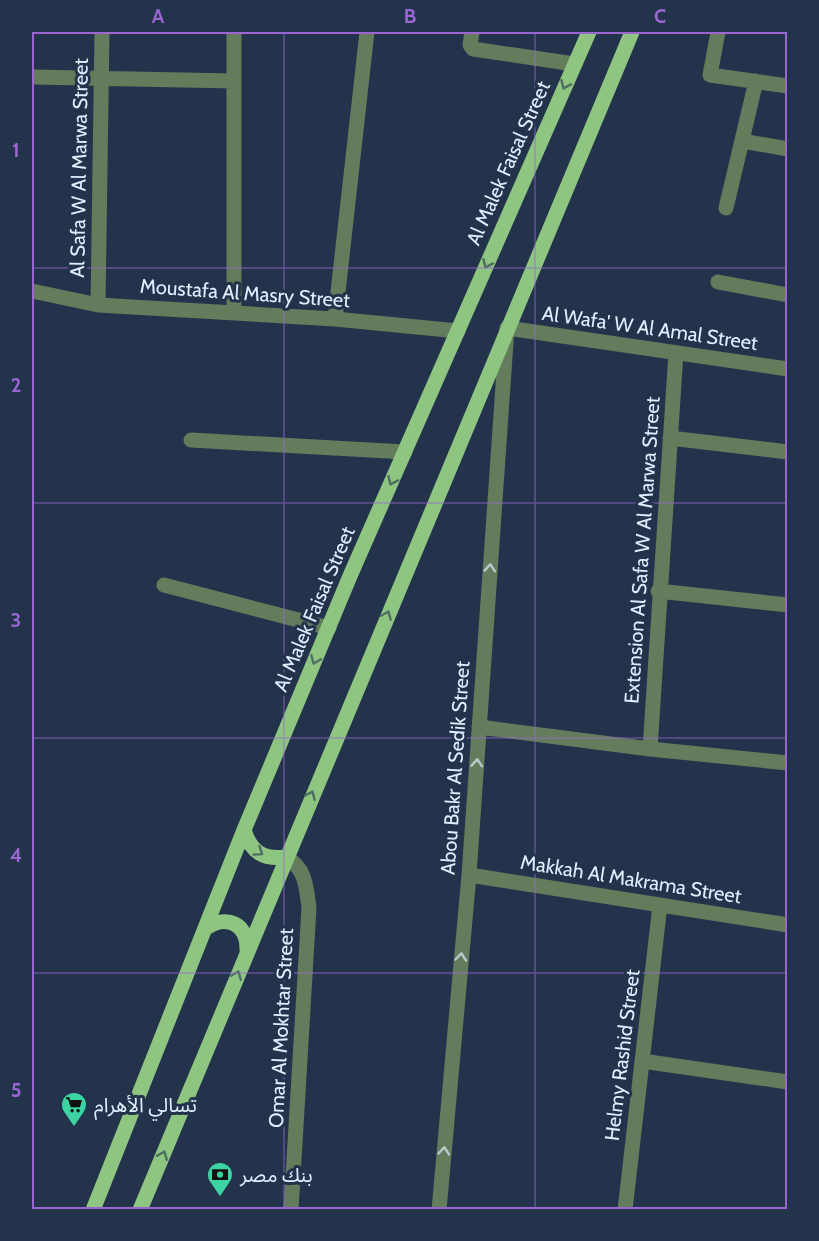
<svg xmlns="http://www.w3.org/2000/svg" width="819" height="1241" viewBox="0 0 819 1241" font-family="Cabin,'Noto Sans Arabic',sans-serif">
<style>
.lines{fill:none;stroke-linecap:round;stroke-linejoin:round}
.minor{stroke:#627c5c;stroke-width:15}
.major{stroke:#8ec681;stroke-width:15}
.oneway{stroke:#4e6e61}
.oneway2{stroke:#bccacc}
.grid{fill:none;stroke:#9a66d1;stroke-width:1.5;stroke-opacity:0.55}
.labels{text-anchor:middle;stroke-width:6;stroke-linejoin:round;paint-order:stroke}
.street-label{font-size:20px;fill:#e2ecfc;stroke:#23334b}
.poi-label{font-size:20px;fill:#e2ecfc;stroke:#23334b;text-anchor:start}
.neatline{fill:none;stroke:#9a66d1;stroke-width:2}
.grid-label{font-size:20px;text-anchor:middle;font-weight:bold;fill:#9a66d1}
</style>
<rect width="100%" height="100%" fill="#23334b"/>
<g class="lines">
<path class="minor" d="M 472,32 L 470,45 L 473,49 L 574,64
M 718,32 L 710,75 L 788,86
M 32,77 L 234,81
M 742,141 L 788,149
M 726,208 L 756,81
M 718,282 L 788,295
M 32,291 L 98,305 L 335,319 L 458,331
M 98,305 L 102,32
M 234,312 L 234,32
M 335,319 L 367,32
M 670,438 L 788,452
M 191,440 L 405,452
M 164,585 L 329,628
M 658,591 L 788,605
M 479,727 L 650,749 L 788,763
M 650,749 L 676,353
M 286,857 C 306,869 306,886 309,908 L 291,1210
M 469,875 L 788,925
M 642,1061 L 788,1082
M 439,1210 L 469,875 L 507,328 L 788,369
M 625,1210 L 660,905"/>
<path class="major" d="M 244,830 C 251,852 263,860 286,857
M 206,928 C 227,914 248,924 247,950
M 93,1210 L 244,830 L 350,576 L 589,32
M 140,1210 L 632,32"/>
</g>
<defs><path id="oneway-chevron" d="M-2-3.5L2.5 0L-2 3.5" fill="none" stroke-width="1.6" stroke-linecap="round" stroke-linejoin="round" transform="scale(1.5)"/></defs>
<g class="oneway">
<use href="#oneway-chevron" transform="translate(565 85) rotate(114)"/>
<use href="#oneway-chevron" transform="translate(487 264) rotate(114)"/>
<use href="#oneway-chevron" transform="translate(392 481) rotate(114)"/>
<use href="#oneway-chevron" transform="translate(387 615) rotate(-67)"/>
<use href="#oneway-chevron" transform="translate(315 660) rotate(113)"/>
<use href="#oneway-chevron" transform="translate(311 795) rotate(-67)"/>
<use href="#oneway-chevron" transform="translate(259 852) rotate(34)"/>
<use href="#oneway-chevron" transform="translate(237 975) rotate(-68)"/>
<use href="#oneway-chevron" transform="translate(163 1155) rotate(-68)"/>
</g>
<g class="oneway2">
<use href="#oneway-chevron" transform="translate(490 568) rotate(-86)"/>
<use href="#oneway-chevron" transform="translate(477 763) rotate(-86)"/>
<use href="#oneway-chevron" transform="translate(461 957) rotate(-85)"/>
<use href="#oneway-chevron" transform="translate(444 1151) rotate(-85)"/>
</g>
<path class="grid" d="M 284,32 L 284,1210M 535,32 L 535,1210M 32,268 L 788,268M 32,503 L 788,503M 32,738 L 788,738M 32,973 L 788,973"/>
<defs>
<symbol id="supermarket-pin" viewBox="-11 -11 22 30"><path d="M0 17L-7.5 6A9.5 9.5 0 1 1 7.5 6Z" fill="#3dd4a3" stroke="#23334b"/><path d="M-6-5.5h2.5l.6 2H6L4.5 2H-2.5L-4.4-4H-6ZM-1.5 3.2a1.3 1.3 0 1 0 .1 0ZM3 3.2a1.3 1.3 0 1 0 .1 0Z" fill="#111"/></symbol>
<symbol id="bank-pin" viewBox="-11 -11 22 30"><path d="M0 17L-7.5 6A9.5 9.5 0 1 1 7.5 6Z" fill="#3dd4a3" stroke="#23334b"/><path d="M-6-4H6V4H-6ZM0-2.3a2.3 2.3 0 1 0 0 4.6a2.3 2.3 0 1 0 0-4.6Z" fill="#111"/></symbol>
</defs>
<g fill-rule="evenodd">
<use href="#supermarket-pin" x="59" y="1090" width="30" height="40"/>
<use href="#bank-pin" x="205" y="1160" width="30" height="40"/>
</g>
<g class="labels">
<g class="street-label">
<text transform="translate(508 163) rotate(-66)" y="7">Al Malek Faisal Street</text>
<text transform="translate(79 168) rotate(-89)" y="7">Al Safa W Al Marwa Street</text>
<text transform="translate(245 293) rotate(4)" y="7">Moustafa Al Masry Street</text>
<text transform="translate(650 328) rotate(8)" y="7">Al Wafa' W Al Amal Street</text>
<text transform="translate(642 550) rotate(-86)" y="7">Extension Al Safa W Al Marwa Street</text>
<text transform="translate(314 609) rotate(-67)" y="7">Al Malek Faisal Street</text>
<text transform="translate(455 768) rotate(-86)" y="7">Abou Bakr Al Sedik Street</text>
<text transform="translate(631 879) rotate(9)" y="7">Makkah Al Makrama Street</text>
<text transform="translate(281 1028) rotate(-87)" y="7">Omar Al Mokhtar Street</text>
<text transform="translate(622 1055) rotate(-83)" y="7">Helmy Rashid Street</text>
</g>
<g class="poi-label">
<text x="94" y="1112">تسالي الأهرام</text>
<text x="240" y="1182">بنك مصر</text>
</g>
</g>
<rect width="819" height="1241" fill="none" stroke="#23334b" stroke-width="66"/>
<rect x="33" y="33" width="753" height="1175" class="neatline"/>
<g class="grid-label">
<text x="158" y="23">A</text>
<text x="410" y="23">B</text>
<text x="660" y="23">C</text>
<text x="16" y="157">1</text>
<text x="16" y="392">2</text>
<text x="16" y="627">3</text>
<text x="16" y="862">4</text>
<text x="16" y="1097">5</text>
</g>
</svg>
